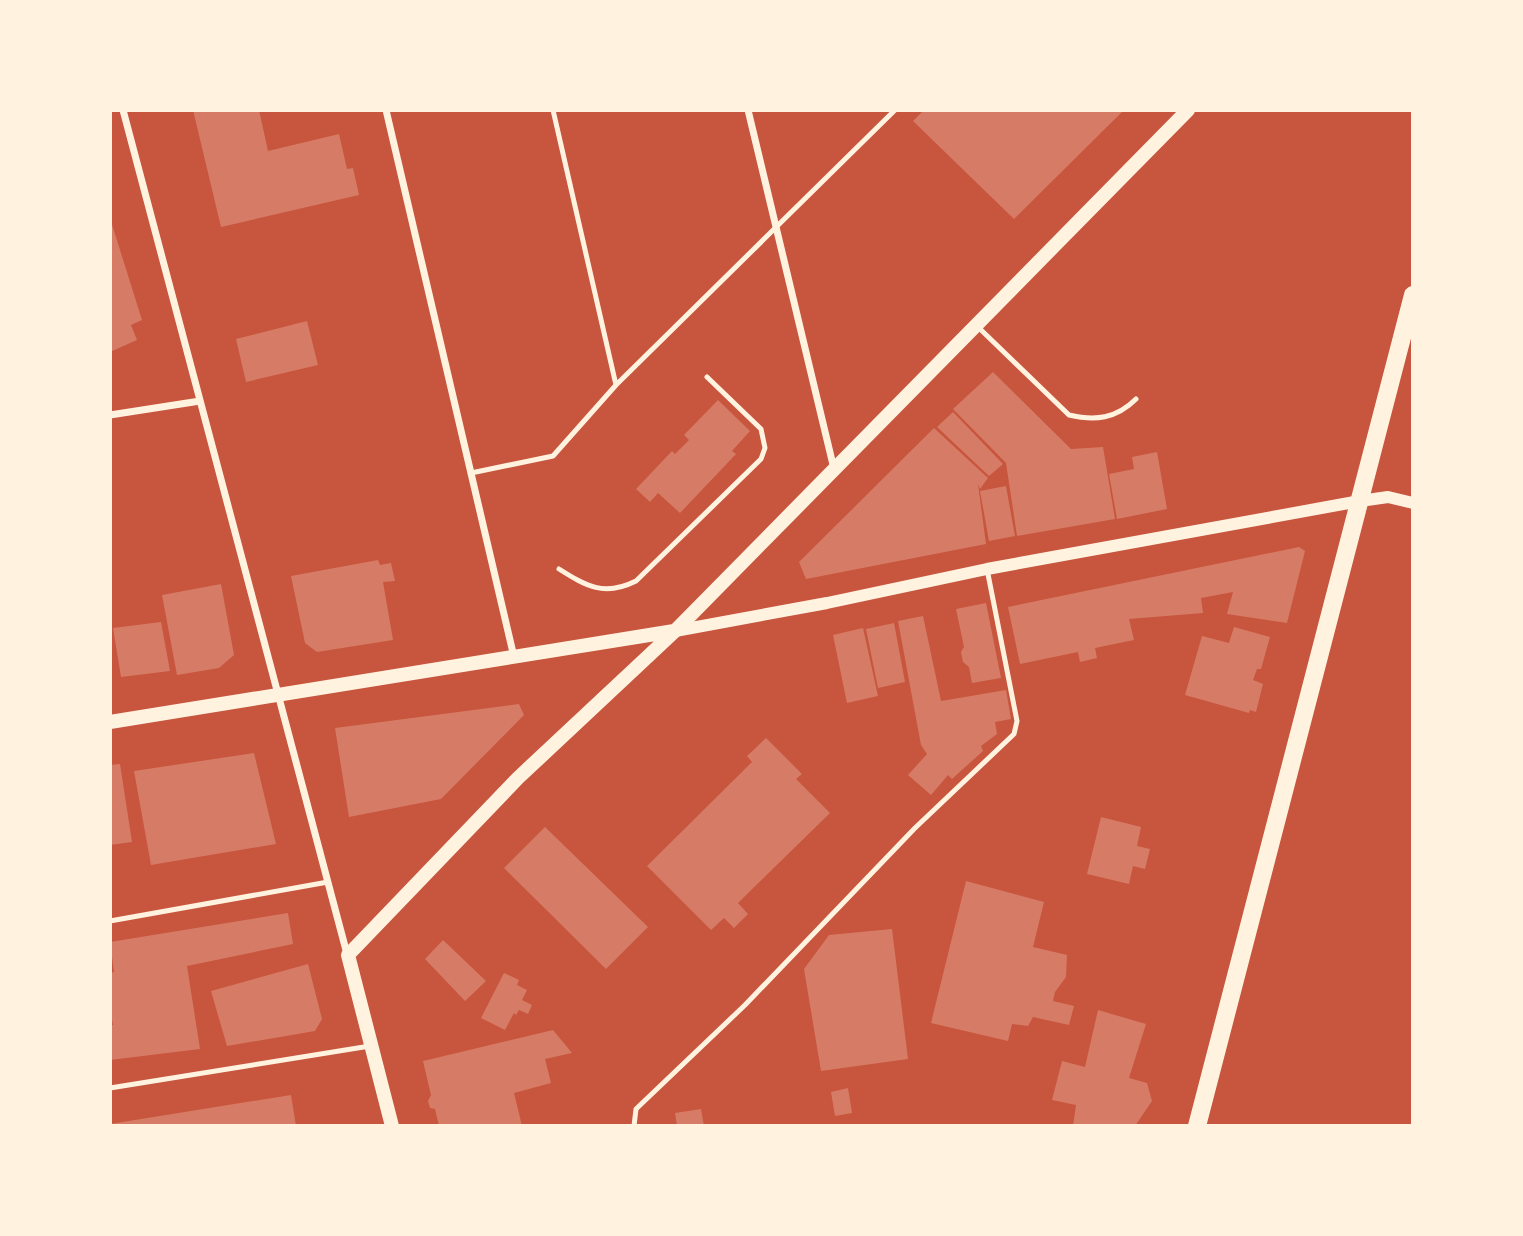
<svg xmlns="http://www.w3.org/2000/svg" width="1523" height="1236" viewBox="0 0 1523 1236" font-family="'Noto Serif',serif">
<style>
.building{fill:#d67c66}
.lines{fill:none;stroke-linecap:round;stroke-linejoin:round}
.service{stroke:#fff3e0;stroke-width:5}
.minor{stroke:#fff3e0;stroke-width:7}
.tertiary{stroke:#fff3e0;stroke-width:12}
.secondary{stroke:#fff3e0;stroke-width:14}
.primary{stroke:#fff3e0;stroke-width:18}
</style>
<rect width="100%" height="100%" fill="#c8553d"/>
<path class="building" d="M 193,110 L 259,110 L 268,151 L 339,134 L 347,169 L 353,168 L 359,195 L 221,227 Z
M 924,110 L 1124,110 L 1014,219 L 913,121 Z
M 110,218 L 142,320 L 131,325 L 137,340 L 110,352 Z
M 307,321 L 318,365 L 246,382 L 236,339 Z
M 993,372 L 1071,449 L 1103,447 L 1115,519 L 1017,536 L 1006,463 L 953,409 Z
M 718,400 L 750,431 L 732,451 L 736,454 L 680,513 L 658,493 L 650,502 L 636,489 L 672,451 L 675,454 L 689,440 L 684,435 Z
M 953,412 L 1003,464 L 989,476 L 937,427 Z
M 934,428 L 988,478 L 980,489 L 978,484 L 986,544 L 806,579 L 799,562 Z
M 1157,452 L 1167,509 L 1117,519 L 1109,474 L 1134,469 L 1132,457 Z
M 1006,486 L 1015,536 L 989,541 L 980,491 Z
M 1299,547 L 1305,551 L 1287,623 L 1227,614 L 1233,592 L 1201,598 L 1203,613 L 1129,619 L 1134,640 L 1095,648 L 1097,658 L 1080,662 L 1078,652 L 1020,664 L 1008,607 Z
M 378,560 L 380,565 L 391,563 L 395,581 L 383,582 L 393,640 L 317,652 L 305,643 L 291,576 Z
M 221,584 L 234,655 L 219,668 L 177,675 L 162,595 Z
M 986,603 L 1001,678 L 972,683 L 969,667 L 963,662 L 961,652 L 964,647 L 956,609 Z
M 923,616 L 941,701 L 1006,690 L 1011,719 L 995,722 L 997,734 L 981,746 L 983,751 L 952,779 L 948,775 L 931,795 L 908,775 L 927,754 L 921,745 L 898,621 Z
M 161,622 L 170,671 L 121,677 L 113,628 Z
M 894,623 L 905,682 L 878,688 L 866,629 Z
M 1234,627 L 1270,637 L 1261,669 L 1257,669 L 1253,680 L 1263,684 L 1256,712 L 1250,710 L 1249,713 L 1185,695 L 1202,636 L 1229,643 Z
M 863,628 L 878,696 L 847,703 L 833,635 Z
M 519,704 L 524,715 L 441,799 L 349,817 L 335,728 Z
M 766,738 L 802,774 L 796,779 L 830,813 L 738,903 L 748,914 L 734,928 L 724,918 L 711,930 L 647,866 L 752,762 L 747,756 Z
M 254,753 L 276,844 L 151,865 L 134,771 Z
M 120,764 L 132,842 L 110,845 L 110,765 Z
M 1101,817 L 1141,827 L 1137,846 L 1150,849 L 1145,869 L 1133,866 L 1129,884 L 1087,874 Z
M 545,827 L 648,927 L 606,969 L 504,868 Z
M 966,881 L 1044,902 L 1033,947 L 1067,955 L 1066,977 L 1055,992 L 1053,1001 L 1074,1006 L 1069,1025 L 1033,1017 L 1028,1026 L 1012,1024 L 1008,1041 L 931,1023 Z
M 288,913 L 293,944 L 187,966 L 200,1049 L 110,1060 L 110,1025 L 113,1025 L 110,1009 L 110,973 L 114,972 L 110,942 Z
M 892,929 L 908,1059 L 821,1071 L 804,969 L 829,935 Z
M 443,940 L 486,981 L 465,1001 L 425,959 Z
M 308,964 L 322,1019 L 315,1031 L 227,1046 L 211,991 Z
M 504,973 L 519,980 L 517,985 L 527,990 L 522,1000 L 532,1005 L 528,1014 L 519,1010 L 516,1015 L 514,1013 L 505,1030 L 481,1018 Z
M 1098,1010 L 1146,1024 L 1129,1078 L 1147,1083 L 1152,1101 L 1135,1126 L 1073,1126 L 1076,1105 L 1052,1100 L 1062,1061 L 1085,1067 Z
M 553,1030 L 572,1053 L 545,1059 L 551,1083 L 514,1093 L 522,1126 L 439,1126 L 435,1109 L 430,1108 L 428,1101 L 431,1095 L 423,1061 Z
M 848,1088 L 852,1113 L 835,1116 L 831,1092 Z
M 291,1095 L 296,1126 L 110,1126 L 110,1124 Z
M 701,1109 L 704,1126 L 677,1126 L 675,1113 Z"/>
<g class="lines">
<path class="service" d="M 553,110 L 616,385
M 978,327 L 1069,415 C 1095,421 1116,419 1136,399
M 471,473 L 553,456 L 616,385 L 895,110
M 559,569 C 586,586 604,597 636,581 L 761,459 L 765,448 L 761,429 L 707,377
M 110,921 L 328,882
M 110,1088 L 370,1046
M 634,1126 L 636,1109 L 745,1005 L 915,828 L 1014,734 L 1017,721 L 987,569"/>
<path class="minor" d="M 123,110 L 347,954
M 386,110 L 514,657
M 748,110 L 834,469
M 110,415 L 200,401"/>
<path class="tertiary" d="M 675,631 L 827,603 L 987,569 L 1360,501 L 1388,497 L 1413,503"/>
<path class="secondary" d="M 110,722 L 674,631
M 392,1126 L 348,955 L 518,778 L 675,631 L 1188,110"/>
<path class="primary" d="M 1197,1126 L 1413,295"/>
</g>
<rect width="1523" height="1236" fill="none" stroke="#fff3e0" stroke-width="224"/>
</svg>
